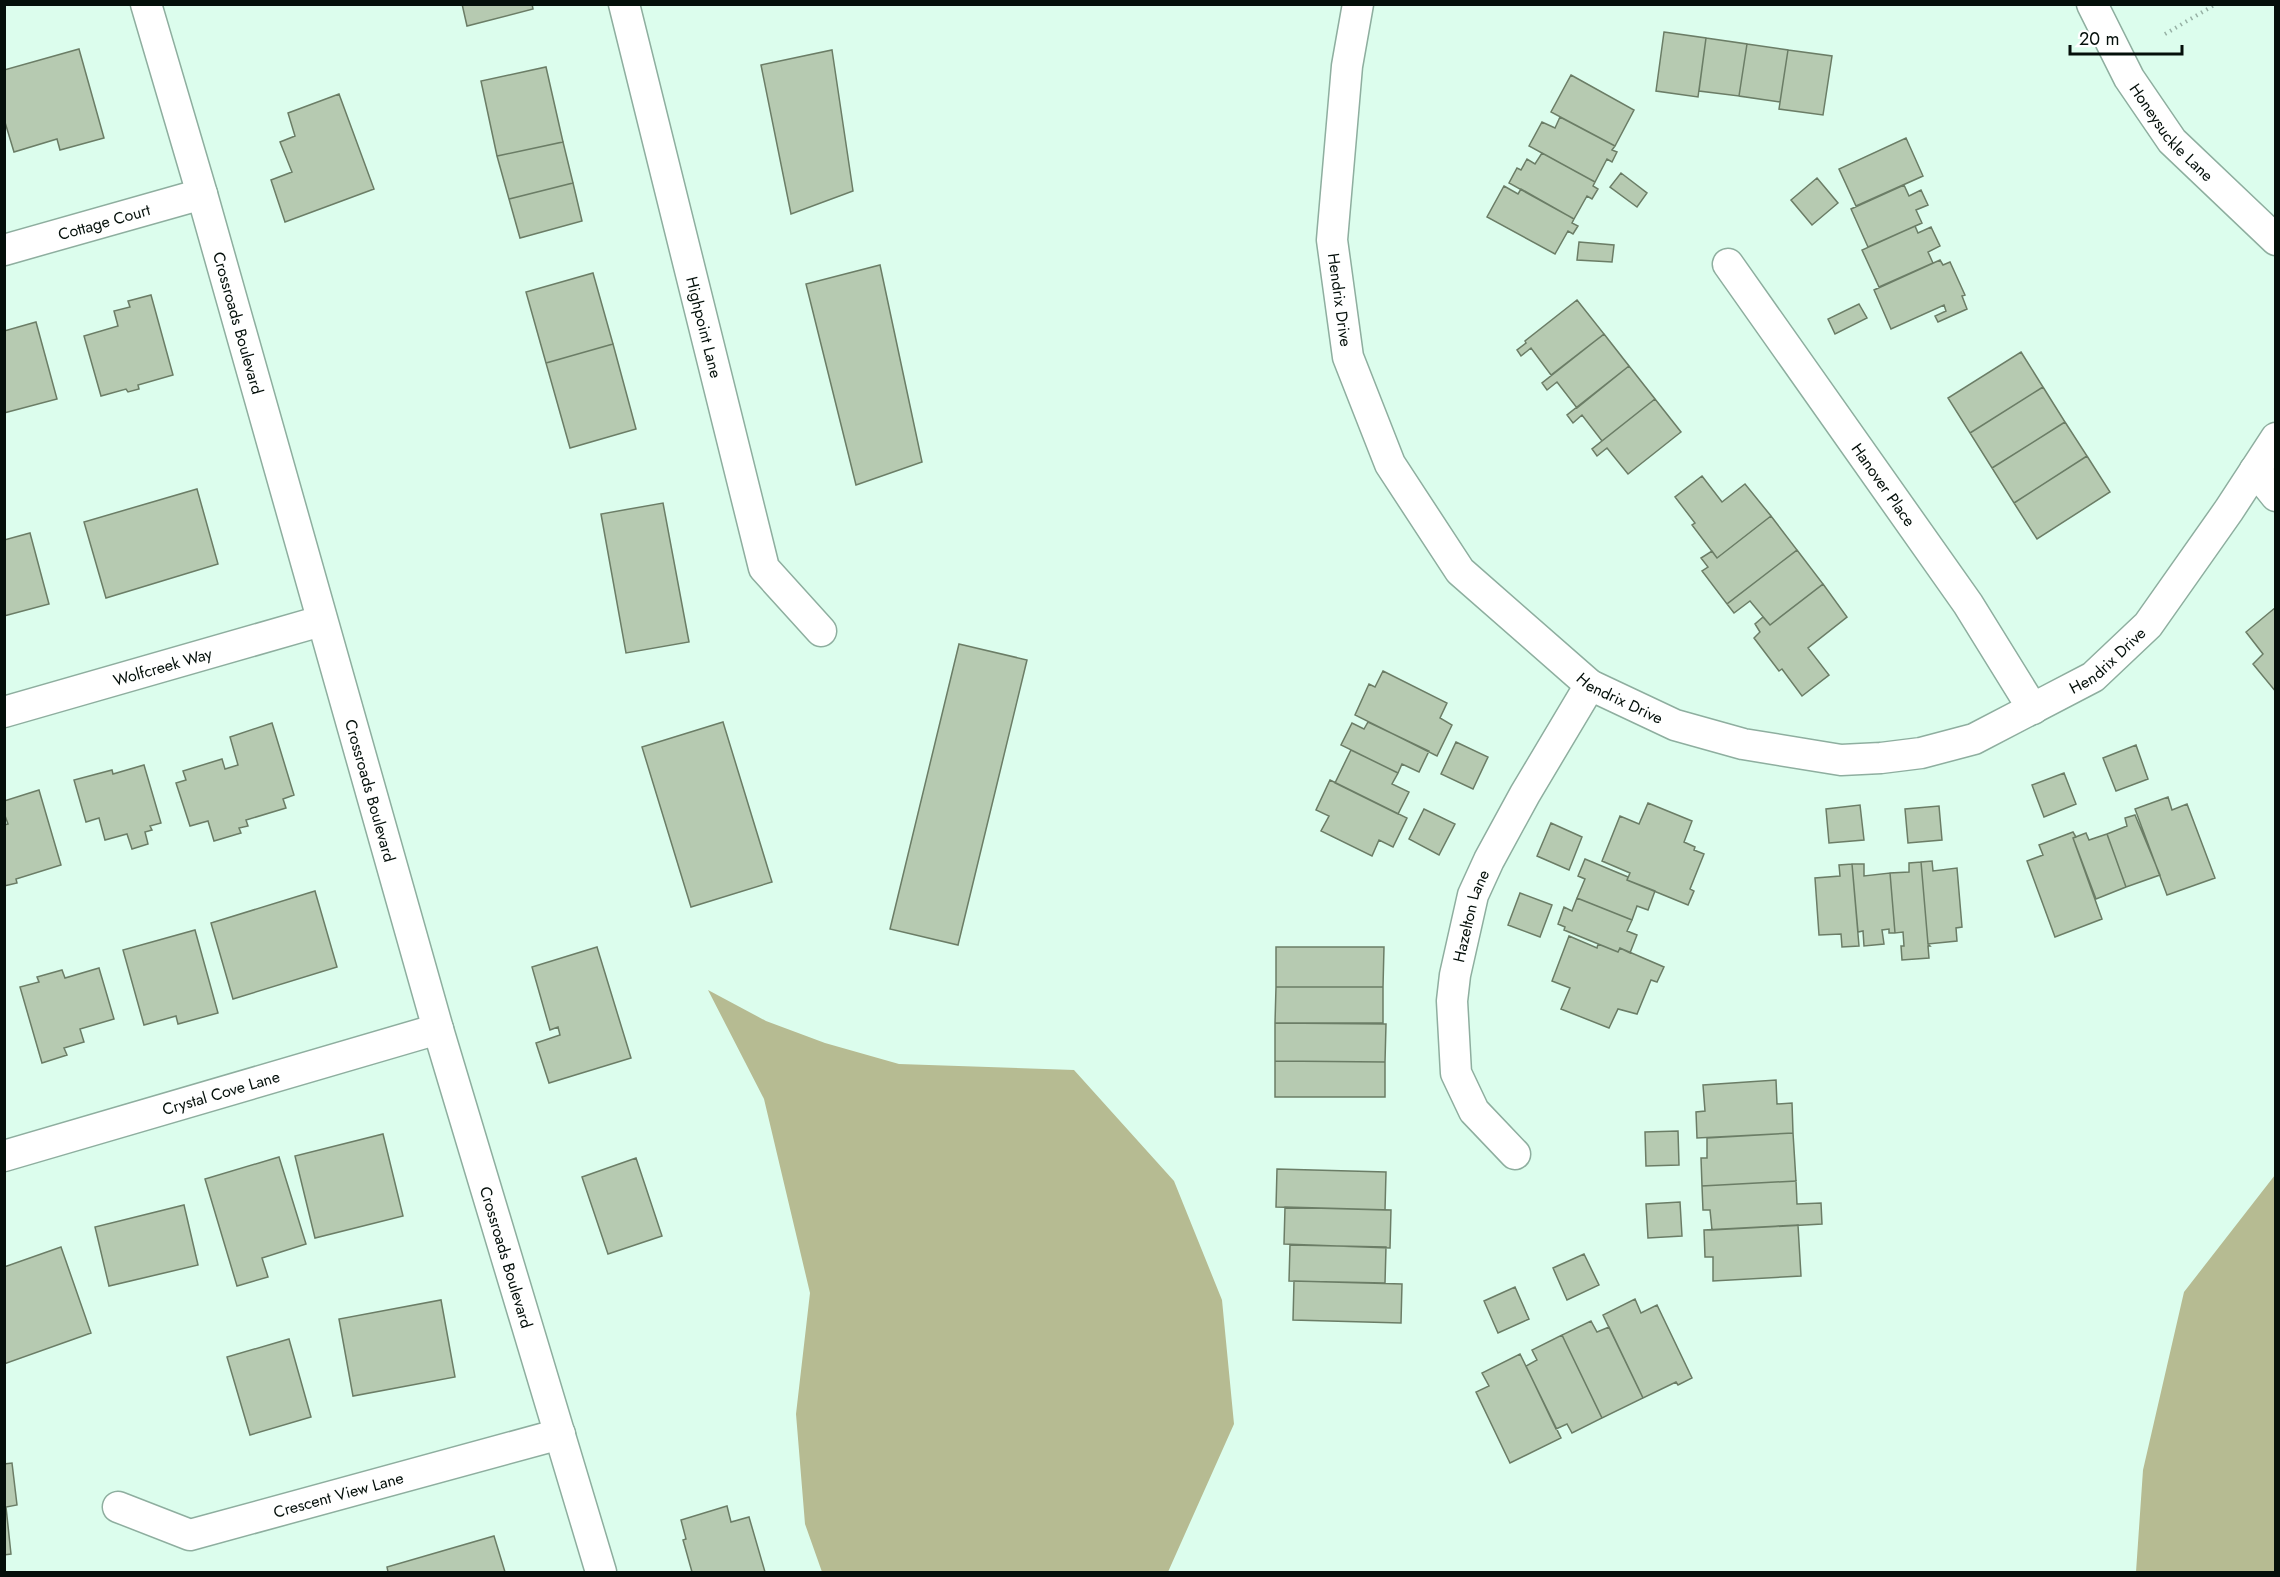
<svg xmlns="http://www.w3.org/2000/svg" width="2280" height="1577" viewBox="0 0 2280 1577" font-family="Jost,sans-serif">
<style>
.forest{fill:#b6bb92}
.building{fill:#b6cab1;stroke:#6b7d66;stroke-width:1.5}
.lines{fill:none;stroke-linecap:round;stroke-linejoin:round}
.minor-casing{stroke:#8eae9f;stroke-width:33}
.path{stroke:#97b1a5;stroke-width:4;stroke-dasharray:1.5 4.5;stroke-linecap:butt}
.minor{stroke:#fff;stroke-width:30}
.labels{text-anchor:middle;stroke-width:6;stroke-linejoin:round;paint-order:stroke}
.street-label{font-size:16px;fill:#040f0a;stroke:#fff}
</style>
<rect width="100%" height="100%" fill="#dcfded"/>
<path class="forest" d="M 708,990 L 766,1021 L 825,1043 L 899,1064 L 1074,1070 L 1174,1181 L 1222,1300 L 1234,1424 L 1168,1572 L 822,1572 L 805,1524 L 796,1414 L 810,1293 L 764,1099 Z
M 2275,1175 L 2275,1572 L 2136,1572 L 2143,1470 L 2184,1292 Z"/>
<path class="building" d="M 462,4 L 532,4 L 533,9 L 467,26 Z
M 1664,32 L 1706,38 L 1698,97 L 1656,91 Z
M 1706,38 L 1747,44 L 1739,96 L 1699,91 Z
M 1747,44 L 1788,50 L 1780,102 L 1739,96 Z
M 79,49 L 104,138 L 60,150 L 57,139 L 14,152 L 4,119 L 4,70 Z
M 832,50 L 853,191 L 791,214 L 761,65 Z
M 1788,50 L 1832,56 L 1823,115 L 1779,109 Z
M 546,67 L 563,142 L 497,156 L 481,81 Z
M 1571,75 L 1634,110 L 1615,146 L 1551,112 Z
M 339,94 L 374,189 L 285,222 L 271,180 L 292,172 L 280,142 L 295,136 L 288,113 Z
M 1560,117 L 1615,146 L 1612,150 L 1617,152 L 1612,162 L 1607,159 L 1595,182 L 1529,146 L 1542,122 L 1555,128 Z
M 1906,138 L 1923,176 L 1856,206 L 1839,169 Z
M 563,142 L 573,183 L 509,199 L 497,156 Z
M 1542,153 L 1595,182 L 1593,186 L 1598,189 L 1592,199 L 1587,196 L 1574,219 L 1509,183 L 1517,168 L 1521,170 L 1527,159 L 1535,164 Z
M 1621,173 L 1647,193 L 1637,207 L 1610,187 Z
M 1817,178 L 1838,203 L 1812,225 L 1791,200 Z
M 573,183 L 582,221 L 520,238 L 509,199 Z
M 1904,185 L 1909,196 L 1921,190 L 1928,205 L 1916,210 L 1922,223 L 1868,247 L 1851,209 Z
M 1504,186 L 1518,194 L 1521,189 L 1574,219 L 1572,223 L 1578,226 L 1573,234 L 1568,231 L 1555,254 L 1487,217 Z
M 1915,226 L 1918,233 L 1931,227 L 1940,246 L 1928,252 L 1933,263 L 1879,287 L 1862,250 Z
M 1579,242 L 1614,245 L 1612,262 L 1577,260 Z
M 1940,260 L 1943,265 L 1950,262 L 1965,295 L 1962,296 L 1967,309 L 1938,322 L 1935,316 L 1946,311 L 1944,305 L 1891,329 L 1874,290 Z
M 880,265 L 922,462 L 856,485 L 806,284 Z
M 593,273 L 613,344 L 546,363 L 526,292 Z
M 151,295 L 173,375 L 138,385 L 139,389 L 128,392 L 126,389 L 101,396 L 84,336 L 118,326 L 114,311 L 130,307 L 128,301 Z
M 1577,300 L 1604,334 L 1551,375 L 1531,348 L 1521,356 L 1517,350 L 1526,343 L 1525,341 Z
M 1859,304 L 1867,318 L 1835,334 L 1828,319 Z
M 36,322 L 57,399 L 4,413 L 4,331 Z
M 1604,334 L 1629,366 L 1577,408 L 1557,382 L 1547,390 L 1542,383 Z
M 613,344 L 636,429 L 570,448 L 546,363 Z
M 2021,352 L 2043,387 L 1970,433 L 1948,398 Z
M 1629,366 L 1655,399 L 1602,441 L 1582,415 L 1573,423 L 1567,415 Z
M 2043,387 L 2065,422 L 1992,468 L 1970,433 Z
M 1655,399 L 1681,432 L 1628,474 L 1607,448 L 1597,456 L 1592,449 Z
M 2065,422 L 2087,456 L 2014,503 L 1992,468 Z
M 2087,456 L 2110,492 L 2037,539 L 2014,503 Z
M 1702,476 L 1722,502 L 1745,484 L 1771,516 L 1717,558 L 1692,525 L 1695,523 L 1675,497 Z
M 197,489 L 218,564 L 106,598 L 84,522 Z
M 663,503 L 689,642 L 626,653 L 601,514 Z
M 1771,516 L 1797,550 L 1727,604 L 1702,571 L 1708,567 L 1701,558 L 1712,551 L 1717,558 Z
M 30,533 L 49,604 L 4,616 L 4,540 Z
M 1797,550 L 1823,584 L 1770,625 L 1750,601 L 1734,613 L 1727,604 Z
M 1823,584 L 1847,617 L 1808,648 L 1829,675 L 1802,696 L 1782,669 L 1779,671 L 1754,638 L 1760,632 L 1755,624 L 1763,617 L 1770,625 Z
M 2276,607 L 2276,692 L 2253,664 L 2263,654 L 2246,632 Z
M 959,644 L 1027,660 L 958,945 L 890,929 Z
M 1383,671 L 1447,703 L 1440,718 L 1452,725 L 1437,756 L 1355,715 L 1369,684 L 1375,687 Z
M 723,722 L 772,882 L 691,907 L 642,747 Z
M 1368,722 L 1429,751 L 1419,772 L 1402,764 L 1398,773 L 1341,745 L 1352,723 L 1364,729 Z
M 272,723 L 294,795 L 283,799 L 286,808 L 246,820 L 248,826 L 239,828 L 241,833 L 214,841 L 208,821 L 190,826 L 176,783 L 186,780 L 183,771 L 222,759 L 225,769 L 238,765 L 230,737 Z
M 1456,742 L 1488,757 L 1473,789 L 1441,774 Z
M 2136,745 L 2148,779 L 2116,791 L 2103,758 Z
M 1351,750 L 1398,773 L 1392,784 L 1409,792 L 1398,814 L 1335,783 Z
M 144,765 L 161,823 L 150,826 L 152,830 L 145,832 L 148,844 L 132,849 L 127,834 L 105,840 L 99,818 L 86,822 L 74,780 L 112,770 L 113,774 Z
M 2064,773 L 2076,804 L 2044,817 L 2032,785 Z
M 1330,780 L 1407,818 L 1393,847 L 1379,840 L 1372,856 L 1321,831 L 1329,816 L 1316,810 Z
M 39,790 L 61,865 L 16,879 L 17,883 L 4,886 L 4,825 L 8,824 L 4,813 L 4,801 Z
M 2168,797 L 2172,810 L 2187,804 L 2215,878 L 2167,895 L 2135,809 Z
M 1648,803 L 1692,821 L 1684,842 L 1695,847 L 1694,850 L 1704,854 L 1690,889 L 1694,891 L 1688,905 L 1627,880 L 1630,873 L 1602,861 L 1620,816 L 1639,824 Z
M 1860,805 L 1864,840 L 1829,843 L 1826,809 Z
M 1939,806 L 1942,840 L 1908,843 L 1905,809 Z
M 1424,809 L 1455,824 L 1439,855 L 1409,839 Z
M 2135,815 L 2160,875 L 2126,887 L 2107,834 L 2127,826 L 2125,818 Z
M 1551,823 L 1582,837 L 1569,870 L 1537,856 Z
M 2073,832 L 2076,837 L 2073,838 L 2102,919 L 2055,937 L 2027,861 L 2043,855 L 2039,845 Z
M 2086,833 L 2089,840 L 2107,834 L 2126,887 L 2096,899 L 2073,838 Z
M 1585,859 L 1628,877 L 1627,880 L 1655,891 L 1648,910 L 1637,906 L 1632,920 L 1577,898 L 1585,879 L 1578,876 Z
M 1932,861 L 1933,871 L 1957,868 L 1962,927 L 1956,928 L 1957,941 L 1928,944 L 1921,862 Z
M 1921,862 L 1928,944 L 1930,946 L 1928,946 L 1929,958 L 1902,960 L 1901,946 L 1904,946 L 1903,932 L 1895,933 L 1890,873 L 1909,872 L 1909,863 Z
M 1852,864 L 1859,946 L 1842,947 L 1841,934 L 1819,935 L 1815,878 L 1840,876 L 1839,865 Z
M 1852,864 L 1864,864 L 1864,876 L 1890,873 L 1895,933 L 1889,933 L 1889,929 L 1882,930 L 1884,944 L 1864,946 L 1863,931 L 1858,932 Z
M 315,891 L 337,967 L 233,999 L 211,923 Z
M 1520,893 L 1552,905 L 1540,937 L 1508,925 Z
M 1577,898 L 1632,920 L 1627,931 L 1637,935 L 1630,953 L 1620,948 L 1618,952 L 1564,930 L 1565,927 L 1558,924 L 1564,907 L 1572,911 Z
M 195,930 L 218,1013 L 178,1024 L 176,1016 L 144,1025 L 123,950 Z
M 1569,936 L 1597,948 L 1598,944 L 1618,952 L 1620,948 L 1664,967 L 1657,982 L 1651,980 L 1637,1014 L 1618,1009 L 1609,1028 L 1561,1009 L 1570,988 L 1552,981 Z
M 597,947 L 631,1058 L 549,1083 L 536,1043 L 560,1035 L 558,1027 L 550,1030 L 532,967 Z
M 1276,947 L 1384,947 L 1383,987 L 1276,987 Z
M 99,968 L 114,1019 L 80,1029 L 84,1042 L 64,1048 L 67,1055 L 42,1063 L 20,987 L 39,982 L 37,977 L 62,970 L 65,978 Z
M 1276,987 L 1383,987 L 1383,1023 L 1275,1023 Z
M 1275,1023 L 1386,1024 L 1385,1062 L 1275,1061 Z
M 1275,1061 L 1385,1062 L 1385,1097 L 1275,1097 Z
M 1776,1080 L 1777,1104 L 1792,1103 L 1793,1133 L 1697,1138 L 1696,1112 L 1705,1111 L 1703,1085 Z
M 1678,1131 L 1679,1165 L 1646,1166 L 1645,1132 Z
M 1793,1133 L 1796,1181 L 1702,1186 L 1701,1158 L 1707,1158 L 1707,1138 Z
M 383,1134 L 403,1216 L 315,1238 L 295,1156 Z
M 279,1157 L 306,1244 L 262,1258 L 268,1277 L 237,1286 L 205,1179 Z
M 636,1158 L 662,1236 L 608,1254 L 582,1177 Z
M 1277,1169 L 1386,1172 L 1385,1210 L 1276,1207 Z
M 1796,1181 L 1797,1204 L 1821,1203 L 1822,1224 L 1712,1230 L 1710,1210 L 1703,1210 L 1702,1186 Z
M 1680,1202 L 1682,1236 L 1648,1238 L 1646,1204 Z
M 184,1205 L 198,1265 L 109,1286 L 95,1227 Z
M 1285,1207 L 1391,1210 L 1390,1248 L 1284,1244 Z
M 1798,1225 L 1801,1276 L 1713,1281 L 1713,1257 L 1705,1257 L 1704,1230 Z
M 1290,1245 L 1386,1247 L 1385,1283 L 1289,1281 Z
M 61,1247 L 91,1333 L 4,1364 L 4,1267 Z
M 1584,1254 L 1599,1285 L 1567,1300 L 1553,1268 Z
M 1294,1281 L 1402,1284 L 1401,1323 L 1293,1320 Z
M 1515,1287 L 1529,1319 L 1498,1333 L 1484,1301 Z
M 1635,1299 L 1641,1313 L 1657,1305 L 1692,1378 L 1678,1385 L 1676,1382 L 1643,1398 L 1603,1315 Z
M 441,1300 L 455,1377 L 353,1396 L 339,1319 Z
M 1591,1321 L 1597,1332 L 1609,1327 L 1643,1398 L 1602,1418 L 1562,1335 Z
M 1562,1335 L 1602,1418 L 1572,1433 L 1567,1424 L 1556,1429 L 1526,1366 L 1537,1360 L 1532,1350 Z
M 289,1339 L 311,1417 L 250,1435 L 227,1357 Z
M 1520,1354 L 1561,1438 L 1510,1463 L 1476,1392 L 1489,1386 L 1482,1373 Z
M 12,1463 L 17,1505 L 6,1507 L 11,1554 L 4,1555 L 4,1464 Z
M 727,1506 L 731,1522 L 749,1517 L 765,1572 L 692,1572 L 683,1540 L 686,1539 L 681,1520 Z
M 494,1536 L 505,1572 L 388,1572 L 387,1567 Z"/>
<g class="lines">
<defs>
<g id="minor">
<path id="s1" d="M 146,4 L 202,194 L 438,1029 L 601,1572"/>
<path id="s2" d="M 624,4 L 764,568 L 821,631"/>
<path id="s3" d="M 1358,4 L 1347,66 L 1332,240 L 1348,357 L 1390,464 L 1460,571 L 1590,685 L 1675,725 L 1743,744 L 1841,760 L 1881,758 L 1921,753 L 1974,739 L 2093,677 L 2148,625 L 2229,510 L 2276,438"/>
<path id="s4" d="M 2092,4 L 2129,78 L 2172,141 L 2276,240"/>
<path id="s5" d="M 4,250 L 202,194"/>
<path id="s6" d="M 1728,264 L 1968,604 L 2033,709"/>
<path d="M 2255,470 L 2276,496"/>
<path id="s7" d="M 4,712 L 321,621"/>
<path id="s8" d="M 1515,1154 L 1474,1111 L 1456,1073 L 1452,1001 L 1455,975 L 1473,895 L 1489,860 L 1525,794 L 1590,685"/>
<path id="s9" d="M 4,1156 L 438,1029"/>
<path id="s10" d="M 118,1507 L 190,1535 L 560,1434"/>
</g>
</defs>
<use href="#minor" class="minor-casing"/>
<path class="path" d="M 2165,34 L 2216,4"/>
<use href="#minor" class="minor"/>
</g>
<g class="labels">
<g class="street-label">
<text dy="6" stroke="none"><textPath href="#s4" startOffset="152">Honeysuckle Lane</textPath></text>
<text dy="6" stroke="none"><textPath href="#s5" startOffset="104">Cottage Court</textPath></text>
<text dy="6" stroke="none"><textPath href="#s3" startOffset="298">Hendrix Drive</textPath></text>
<text dy="6" stroke="none"><textPath href="#s1" startOffset="332">Crossroads Boulevard</textPath></text>
<text dy="6" stroke="none"><textPath href="#s2" startOffset="333">Highpoint Lane</textPath></text>
<text dy="6" stroke="none"><textPath href="#s6" startOffset="270">Hanover Place</textPath></text>
<text dy="6" stroke="none"><textPath href="#s3" startOffset="1326">Hendrix Drive</textPath></text>
<text dy="6" stroke="none"><textPath href="#s7" startOffset="165">Wolfcreek Way</textPath></text>
<text dy="6" stroke="none"><textPath href="#s3" startOffset="804">Hendrix Drive</textPath></text>
<text dy="6" stroke="none"><textPath href="#s1" startOffset="818">Crossroads Boulevard</textPath></text>
<text dy="6" stroke="none"><textPath href="#s8" startOffset="261">Hazelton Lane</textPath></text>
<text dy="6" stroke="none"><textPath href="#s9" startOffset="226">Crystal Cove Lane</textPath></text>
<text dy="6" stroke="none"><textPath href="#s1" startOffset="1304">Crossroads Boulevard</textPath></text>
<text dy="6" stroke="none"><textPath href="#s10" startOffset="231">Crescent View Lane</textPath></text>
</g>
</g>
<rect width="2280" height="1577" fill="none" stroke="#040f0a" stroke-width="12"/>
<path d="M2070 45v9h112v-9" fill="none" stroke="#040f0a" stroke-width="3"/>
<text x="2079" y="45" font-size="18" fill="#040f0a" stroke="#ffffff" stroke-width="4.5" paint-order="stroke">20 m</text>
</svg>
